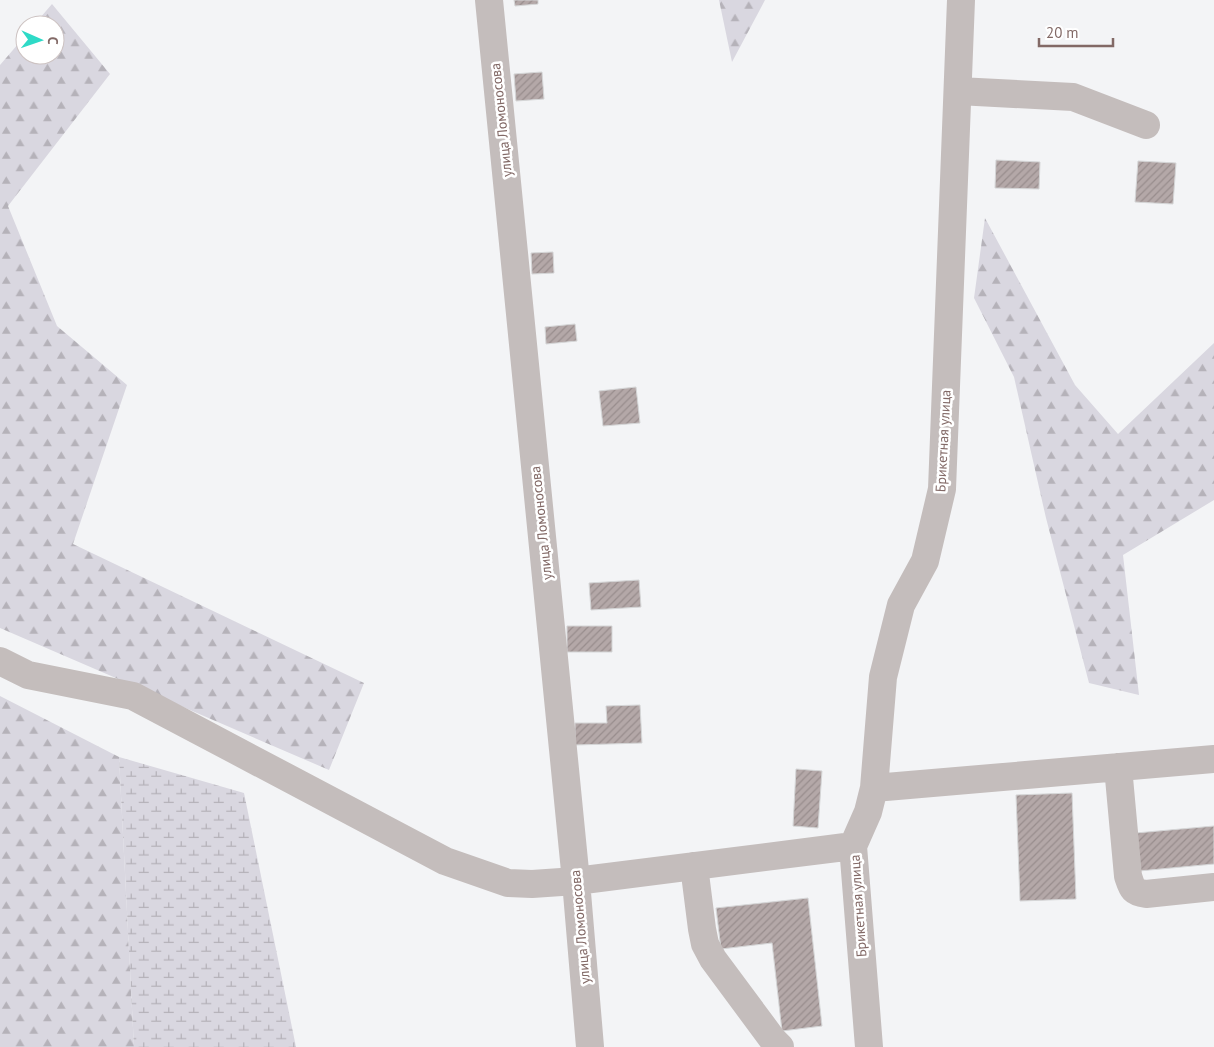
<svg xmlns="http://www.w3.org/2000/svg" width="1214" height="1047" viewBox="0 0 1214 1047" font-family="'PT Sans',sans-serif">
<style>
.forest{fill:url(#forest-firs)}
.wetland{fill:url(#wetland-marsh)}
.building{fill:url(#building-hatch);stroke:#d5d6d7}
.lines{fill:none;stroke-linecap:round;stroke-linejoin:round}
.minor{stroke:#c4bdbc;stroke-width:28}
.labels{text-anchor:middle;stroke-width:5;stroke-linejoin:round;paint-order:stroke}
.street-label{font-size:14px;fill:#826966;stroke:#fff}
</style>
<defs>
<pattern id="forest-firs" width="22" height="20" patternUnits="userSpaceOnUse" patternTransform="scale(1.25)"><rect width="22" height="20" fill="#d9d7e0"/><path d="M5 1l3.5 6h-7zM16 11l3.5 6h-7z" fill="#b5b2b9"/></pattern>
<pattern id="wetland-marsh" width="20" height="14" patternUnits="userSpaceOnUse" patternTransform="scale(1.25)"><rect width="20" height="14" fill="#d9d7e0"/><path d="M1 5h8M5 5V1M11 12h8M15 12V8" fill="none" stroke="#b5b2b9"/></pattern>
<pattern id="building-hatch" width="6" height="6" patternUnits="userSpaceOnUse" patternTransform="scale(1.25)"><rect width="6" height="6" fill="#b4a8a8"/><path d="M-1 1l2-2M0 6l6-6M5 7l2-2" fill="none" stroke="#988d8d"/></pattern>
</defs>
<rect width="100%" height="100%" fill="#f3f4f6"/>
<path class="forest" d="M 719,0 L 765,0 L 732,62 Z
M 52,4 L 110,74 L 8,206 L 57,326 L 127,385 L 73,544 L 364,683 L 329,770 L 0,628 L 0,65 L 25,36 L 25,55 L 55,55 L 55,25 L 34,25 Z
M 985,218 L 1075,385 L 1118,434 L 1214,343 L 1214,500 L 1123,555 L 1139,695 L 1089,683 L 1046,518 L 1014,377 L 974,298 Z
M 0,696 L 119,757 L 134,1047 L 0,1047 Z"/>
<path class="wetland" d="M 119,757 L 244,793 L 296,1047 L 134,1047 Z"/>
<path class="building" d="M 514,0 L 538,0 L 538,4 L 515,6 Z
M 542,72 L 544,99 L 516,101 L 514,74 Z
M 996,160 L 1040,162 L 1039,189 L 995,188 Z
M 1138,161 L 1176,163 L 1173,204 L 1135,202 Z
M 553,252 L 554,273 L 532,274 L 531,253 Z
M 575,324 L 577,341 L 546,344 L 545,327 Z
M 636,387 L 640,423 L 603,426 L 599,391 Z
M 639,580 L 641,607 L 591,610 L 589,583 Z
M 567,626 L 612,626 L 612,652 L 567,652 Z
M 640,705 L 642,743 L 575,745 L 575,723 L 607,723 L 606,706 Z
M 796,769 L 822,771 L 818,828 L 793,826 Z
M 1072,793 L 1076,899 L 1020,901 L 1016,795 Z
M 1214,826 L 1214,864 L 1139,871 L 1136,833 Z
M 808,898 L 822,1026 L 782,1031 L 772,943 L 721,949 L 716,908 Z"/>
<g class="lines">
<path class="minor" d="M 489,0 L 576,881 L 590,1047
M 958,91 L 1073,97 L 1146,125
M 0,661 L 28,675 L 133,696 L 445,861 L 508,883 L 532,884 L 576,881 L 853,846
M 1118,767 L 1128,876 C 1132,888 1132,892 1146,894 L 1214,887
M 874,788 L 1214,759
M 694,866 L 702,929 L 705,944 L 713,959 L 773,1040 L 780,1047
M 869,1047 L 853,846 L 868,812 L 874,788 L 883,677 L 901,605 L 925,561 L 942,489 L 961,0"/>
</g>
<g class="labels">
<g class="street-label">
<text transform="translate(501 120) rotate(-96)" y="5">улица Ломоносова</text>
<text transform="translate(943 441) rotate(-87)" y="5">Брикетная улица</text>
<text transform="translate(541 523) rotate(-96)" y="5">улица Ломоносова</text>
<text transform="translate(858 906) rotate(-94)" y="5">Брикетная улица</text>
<text transform="translate(580 927) rotate(-95)" y="5">улица Ломоносова</text>
</g>
</g>
<g transform="translate(40 40) rotate(92)"><circle r="24" fill="#ffffff" stroke="#cdc3c2"/>
<path d="M0-4L9 19L0 12L-9 19Z" fill="#2edac7"/>
<text y="-8" font-size="14" font-weight="bold" text-anchor="middle" fill="#826966">С</text>
</g>
<path d="M1039 38v8h74v-8" fill="none" stroke="#826966" stroke-width="2.5"/>
<text x="1046" y="38" font-size="15" fill="#826966" stroke="#ffffff" stroke-width="4" paint-order="stroke">20 m</text>
</svg>
